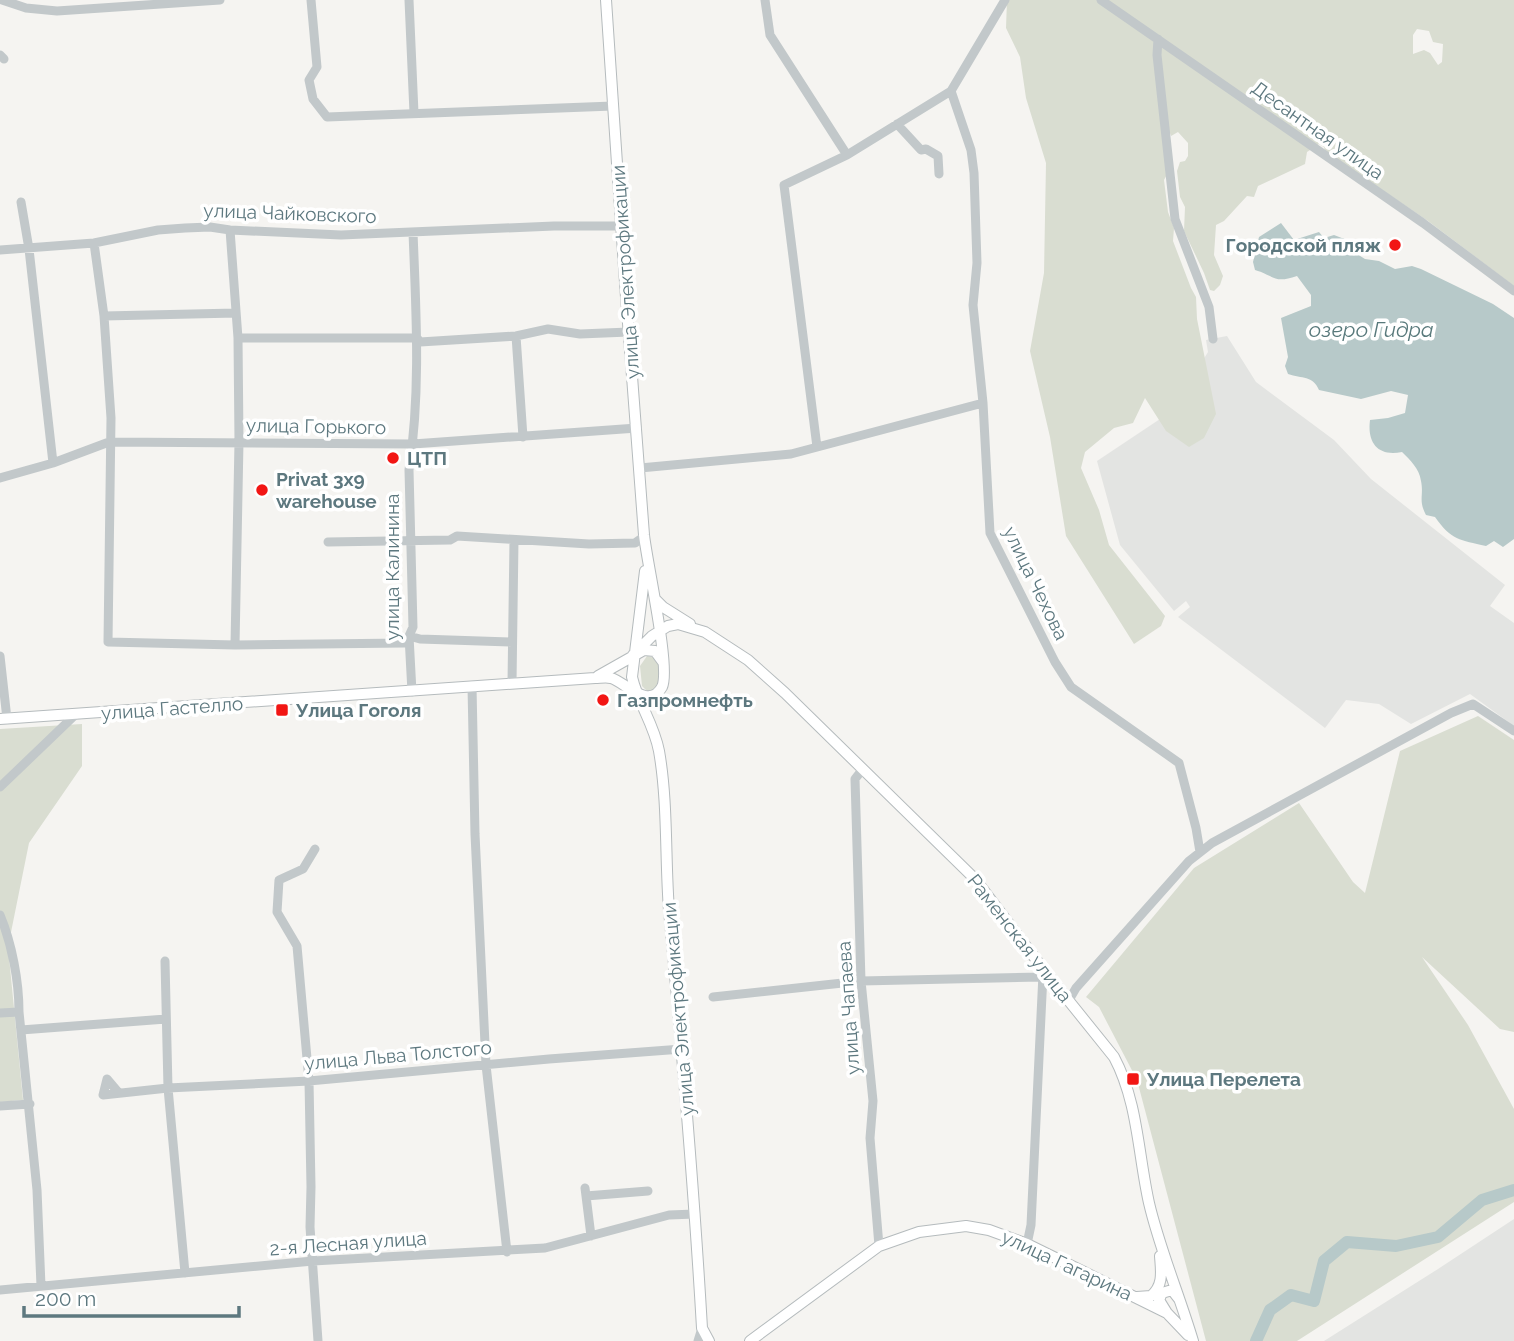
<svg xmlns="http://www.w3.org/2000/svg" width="1514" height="1341" viewBox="0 0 1514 1341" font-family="Raleway,sans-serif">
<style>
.built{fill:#e3e4e2}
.green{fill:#d9ddd1;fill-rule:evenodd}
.water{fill:#b7c9c9}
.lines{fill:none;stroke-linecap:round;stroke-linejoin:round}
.river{stroke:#b7c9c9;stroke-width:12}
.major-casing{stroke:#b5bbbd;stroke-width:12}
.minor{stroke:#c2c8ca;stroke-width:9}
.major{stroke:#fff;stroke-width:10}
.poi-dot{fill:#f21614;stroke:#fff;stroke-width:2.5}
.labels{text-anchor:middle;stroke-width:7;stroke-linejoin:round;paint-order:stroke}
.street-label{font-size:19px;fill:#5d787f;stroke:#fff}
.poi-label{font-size:19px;font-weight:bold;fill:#5d787f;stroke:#fff;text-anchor:start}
.water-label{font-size:21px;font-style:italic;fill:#58797b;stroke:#fff}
</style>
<rect width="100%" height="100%" fill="#f5f4f1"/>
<path class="built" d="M 1227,336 L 1256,382 L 1334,440 L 1371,479 L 1505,585 L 1490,606 L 1514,623 L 1514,726 L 1470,694 L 1411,724 L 1379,704 L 1346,700 L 1325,728 L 1178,617 L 1190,607 L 1186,601 L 1174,611 L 1120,545 L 1097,461 L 1172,411 L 1208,352 L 1206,340 Z
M 1514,1219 L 1514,1341 L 1324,1341 L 1438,1269 Z"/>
<path class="green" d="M 1007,0 L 1514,0 L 1514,286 L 1428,221 L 1325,151 L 1324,147 L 1319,144 L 1307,152 L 1305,164 L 1258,186 L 1254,197 L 1247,196 L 1224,221 L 1216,225 L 1214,255 L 1223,276 L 1220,285 L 1214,291 L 1210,290 L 1204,273 L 1184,231 L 1185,207 L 1180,197 L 1177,171 L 1180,162 L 1185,161 L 1188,156 L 1188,143 L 1178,132 L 1171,136 L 1170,133 L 1170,169 L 1164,180 L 1168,212 L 1174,228 L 1173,241 L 1191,288 L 1196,297 L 1197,319 L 1216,414 L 1204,438 L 1189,447 L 1166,431 L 1145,398 L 1133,423 L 1114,428 L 1085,452 L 1081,468 L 1099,510 L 1109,545 L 1165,616 L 1161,626 L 1134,644 L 1066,536 L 1050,437 L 1030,351 L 1044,273 L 1046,163 L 1026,98 L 1020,57 L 1006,28 ZM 1417,29 L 1429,31 L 1433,42 L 1443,44 L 1442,62 L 1438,65 L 1430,53 L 1424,50 L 1413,54 L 1413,35 Z
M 647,656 L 656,658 L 659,662 L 660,684 L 654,691 L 647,691 L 642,686 L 640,666 Z
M 1478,716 L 1514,740 L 1514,1032 L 1500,1029 L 1422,957 L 1468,1025 L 1514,1109 L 1514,1202 L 1297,1341 L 1206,1341 L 1137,1080 L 1099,1007 L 1086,997 L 1194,868 L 1299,803 L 1353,882 L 1365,893 L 1400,751 Z
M 82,724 L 82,766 L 29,843 L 8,947 L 23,1100 L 0,1102 L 0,729 Z"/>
<path class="water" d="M 1281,223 L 1294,240 L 1319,232 L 1324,238 L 1334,235 L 1347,240 L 1349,249 L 1365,259 L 1379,261 L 1395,269 L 1412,266 L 1421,269 L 1493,304 L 1514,318 L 1514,539 L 1503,547 L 1494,541 L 1486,546 C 1460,540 1451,540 1435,517 L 1426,515 C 1418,500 1424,496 1421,481 C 1419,468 1410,460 1402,452 C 1378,457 1367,443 1370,420 L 1388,418 L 1405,413 L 1408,395 L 1391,391 L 1361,399 L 1319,390 C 1313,375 1302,379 1288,374 L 1285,366 L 1288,357 L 1281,318 L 1311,306 L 1311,295 L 1297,276 C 1274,284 1275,276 1255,270 L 1253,262 L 1259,237 Z"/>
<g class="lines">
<path class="river" d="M 1256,1341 L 1270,1310 L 1291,1295 L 1314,1301 L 1324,1261 L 1347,1242 L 1396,1246 L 1438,1237 L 1482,1200 L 1514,1190"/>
<defs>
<path id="major" d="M 645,571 L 632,677 C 638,703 654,724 659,751 C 668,802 665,859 669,910 C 682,1049 694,1189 702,1328 L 709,1341
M 655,599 L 663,607 L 690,624
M 633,655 L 652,636 L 668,626 L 678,624 L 705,632 L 748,660 L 785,693 L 975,879 L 1044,970 L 1114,1057 C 1138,1102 1138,1154 1149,1203 C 1160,1250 1179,1294 1193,1341
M 598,676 L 644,650 L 655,651 L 663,662
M 0,719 L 595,678 C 600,678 606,677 611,678 C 625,682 649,711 662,687 C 671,669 647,563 644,535 C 630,357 617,178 606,0
M 1137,1297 L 1151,1296 C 1164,1285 1161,1271 1160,1256
M 1167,1313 L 1159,1300 L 1162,1293 L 1172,1290 L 1179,1299
M 750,1341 L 879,1246 L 919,1232 L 966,1226 L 989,1230 L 1027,1244 L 1084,1272 L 1167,1313 L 1188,1335"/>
</defs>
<use href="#major" class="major-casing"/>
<path class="minor" d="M 2,0 L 26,8 L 57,11 L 220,0
M 311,0 L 317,67 L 309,80 L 313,99 L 327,117 L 613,106
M 409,0 L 414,113
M 765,0 L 770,35 L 847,155
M 1005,0 L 951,91 L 971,150 L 974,173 L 977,263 L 973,305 L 983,403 L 990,533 L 1055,662 L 1071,687 L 1179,763 L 1196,828 L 1200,852
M 1101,0 L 1423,223 L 1514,291
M 1158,39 L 1157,55 L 1175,219 L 1209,307 L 1213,339
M 0,55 L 4,59
M 897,124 L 921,150 L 926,149 L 938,156 L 939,174
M 21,202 L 29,249 L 53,463
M 230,230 L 238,338 L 239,442 L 235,645
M 94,243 L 104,316 L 111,418 L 108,642 L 235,645 L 404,643 L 409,636 L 420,639 L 512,642
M 0,250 L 94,243 L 158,230 L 185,228 L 210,227 L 230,230 L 341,235 L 554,226 L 622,226
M 104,316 L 236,313
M 516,336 L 523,437
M 238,338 L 417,338 L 420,342 L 516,336 L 548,329 L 580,334 L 629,332
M 817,447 L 784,185 L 847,155 L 951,91
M 640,468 L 791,454 L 983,403
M 0,478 L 53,463 L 109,442 L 413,444 L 637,428
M 328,542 L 450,540 L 457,536 L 589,544 L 635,543 L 645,536
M 0,656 L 7,719
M 512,683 L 514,540
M 472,686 L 475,834 L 486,1065 L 507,1252
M 412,692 L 409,636 L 413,627 L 409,470 C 421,391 416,311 413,232
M 862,770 L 855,779 L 861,981 L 873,1101 L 870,1138 L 879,1246
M 0,787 L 75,715
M 315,849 L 303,869 L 279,880 L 277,912 L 297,946 L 309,1081 L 311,1187 L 310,1227 L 318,1341
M 0,915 C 12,944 19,981 19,1012 L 37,1190 L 41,1286
M 165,961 L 168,1088 L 185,1273
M 713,997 L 861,981 L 1041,977
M 1069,1000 L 1076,988 L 1189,861 L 1212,843 L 1451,713 L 1473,704 L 1514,731
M 0,1013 L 19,1012
M 21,1030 L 166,1019
M 118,1092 L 107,1079 L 103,1095 L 168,1088 L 309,1081 L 549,1059 L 682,1049
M 0,1106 L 30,1104
M 585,1188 L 591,1236
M 586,1196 L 648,1191
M 1027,1244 L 1031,1225 L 1043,974
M 0,1290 L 313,1261 L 545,1248 L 669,1215 L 695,1214
M 698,1341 L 702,1328"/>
<use href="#major" class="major"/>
</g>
<g class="poi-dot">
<circle cx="1395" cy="245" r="7"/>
<circle cx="393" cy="458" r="7"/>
<circle cx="262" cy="490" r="7"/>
<circle cx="603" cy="700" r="7"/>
<rect x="275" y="703" width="14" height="14" rx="3.5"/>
<rect x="1126" y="1072" width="14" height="14" rx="3.5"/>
</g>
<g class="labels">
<g class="street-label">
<text transform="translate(1318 130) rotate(35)" y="7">Десантная улица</text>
<text transform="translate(290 213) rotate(2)" y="7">улица Чайковского</text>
<text transform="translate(625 272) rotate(-94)" y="7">улица Электрофикации</text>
<text transform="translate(316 426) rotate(1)" y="7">улица Горького</text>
<text transform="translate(392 567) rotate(-90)" y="7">улица Калинина</text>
<text transform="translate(1036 583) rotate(64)" y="7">улица Чехова</text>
<text transform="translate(172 708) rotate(-4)" y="7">улица Гастелло</text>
<text transform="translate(1020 938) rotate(52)" y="7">Раменская улица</text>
<text transform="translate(848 1008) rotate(-94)" y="7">улица Чапаева</text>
<text transform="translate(678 1009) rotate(-95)" y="7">улица Электрофикации</text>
<text transform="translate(398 1055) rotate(-5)" y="7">улица Льва Толстого</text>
<text transform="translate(348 1243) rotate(-4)" y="7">2-я Лесная улица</text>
<text transform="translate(1067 1265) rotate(25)" y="7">улица Гагарина</text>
</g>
<g class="poi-label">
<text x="1381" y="252" text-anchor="end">Городской пляж</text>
<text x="407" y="465">ЦТП</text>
<text x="276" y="486">Privat 3x9<tspan x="276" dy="22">warehouse</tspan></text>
<text x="617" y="707">Газпромнефть</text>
<text x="296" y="717">Улица Гоголя</text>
<text x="1147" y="1086">Улица Перелета</text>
</g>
<g class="water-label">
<text x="1371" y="337">озеро Гидра</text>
</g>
</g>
<path d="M24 1306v10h215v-10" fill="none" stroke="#5d787f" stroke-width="3.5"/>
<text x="35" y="1306" font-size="21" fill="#5d787f" stroke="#ffffff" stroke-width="5" paint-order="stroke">200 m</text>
</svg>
